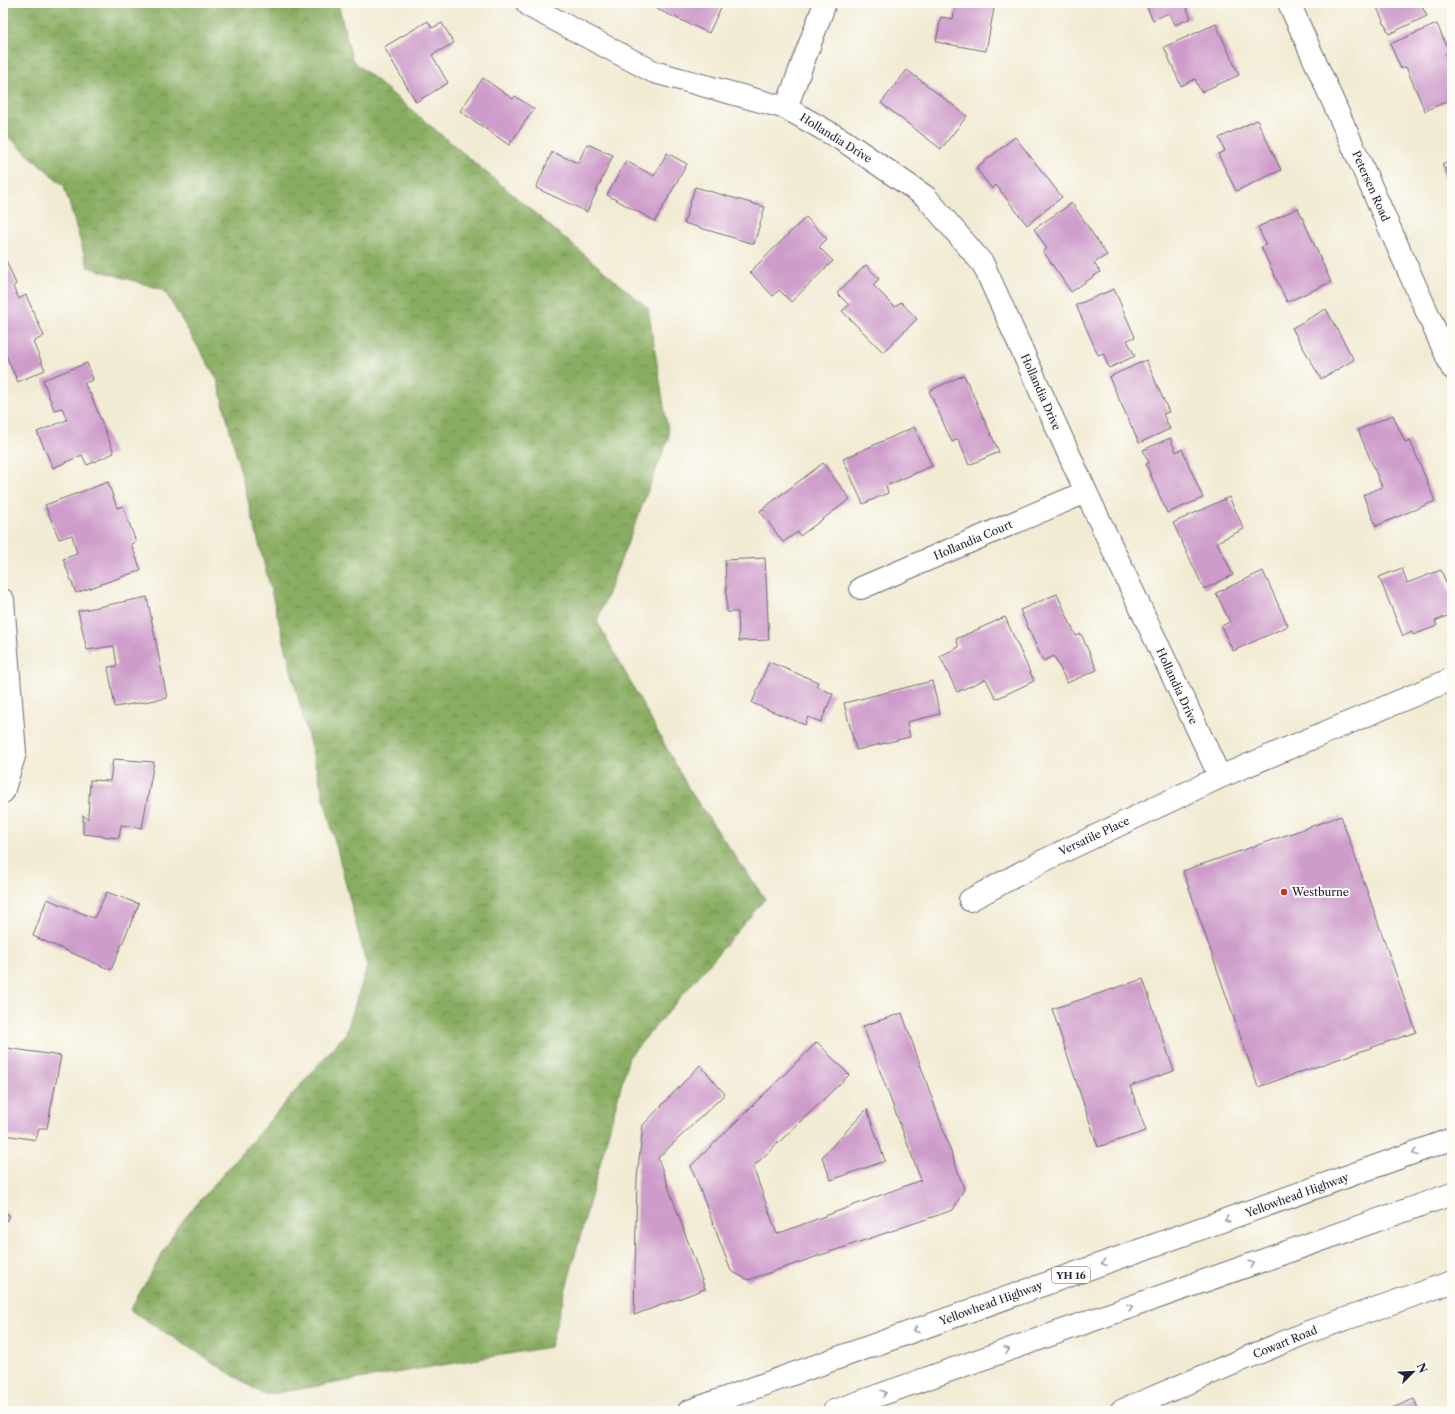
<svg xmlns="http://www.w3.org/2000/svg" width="1455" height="1414" viewBox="0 0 1455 1414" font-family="'Libre Caslon Text',serif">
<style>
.forest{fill:url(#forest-crowns);stroke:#56684e}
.building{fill:#ce9cca}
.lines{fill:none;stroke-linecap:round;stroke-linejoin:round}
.minor-casing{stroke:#6b6871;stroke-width:24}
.tertiary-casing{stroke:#6b6871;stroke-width:24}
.trunk-casing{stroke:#6b6871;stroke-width:24}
.minor{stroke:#fff;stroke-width:22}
.tertiary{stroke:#fff;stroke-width:22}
.trunk{stroke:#fff;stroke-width:22}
.oneway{stroke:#9c9ca7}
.poi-dot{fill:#c8321e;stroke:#fdfcf7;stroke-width:1.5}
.labels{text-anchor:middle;stroke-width:4;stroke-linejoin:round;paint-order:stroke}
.shield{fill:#fdfcf7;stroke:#646373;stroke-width:1}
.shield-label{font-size:10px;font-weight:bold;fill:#22223b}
.street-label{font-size:11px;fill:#22223b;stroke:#fdfcf7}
.poi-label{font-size:11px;fill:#22223b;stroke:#fdfcf7;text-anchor:start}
</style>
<defs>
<pattern id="forest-crowns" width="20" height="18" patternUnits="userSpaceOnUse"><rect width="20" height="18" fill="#89ad62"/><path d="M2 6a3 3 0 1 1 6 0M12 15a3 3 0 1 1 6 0" fill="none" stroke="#708c52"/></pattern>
</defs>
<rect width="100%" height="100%" fill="#fdfcf7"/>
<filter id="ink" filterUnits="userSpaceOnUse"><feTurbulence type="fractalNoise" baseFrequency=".025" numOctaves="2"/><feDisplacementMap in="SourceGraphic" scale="8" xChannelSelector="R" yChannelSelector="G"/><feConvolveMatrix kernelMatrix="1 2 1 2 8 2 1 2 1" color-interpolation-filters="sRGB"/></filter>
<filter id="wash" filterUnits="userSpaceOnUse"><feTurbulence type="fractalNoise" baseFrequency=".012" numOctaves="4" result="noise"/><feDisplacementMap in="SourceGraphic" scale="16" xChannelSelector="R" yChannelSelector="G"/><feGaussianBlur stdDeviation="0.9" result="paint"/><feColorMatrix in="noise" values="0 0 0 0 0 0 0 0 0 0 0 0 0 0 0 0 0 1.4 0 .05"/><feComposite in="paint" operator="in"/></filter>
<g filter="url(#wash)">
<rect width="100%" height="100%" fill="#f2ebd4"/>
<path class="forest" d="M 3,3 L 338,3 L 352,60 L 648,308 L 669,437 L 597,621 L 690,791 L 765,899 L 629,1057 L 550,1347 L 264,1395 L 130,1310 L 178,1226 L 346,1033 L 367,967 L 217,379 L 164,290 L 88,267 L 64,186 L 6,135 L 3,119 Z"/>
<g id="blocks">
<path class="building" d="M 646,3 L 723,3 L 709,33 L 646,4 Z
M 956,3 L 995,3 L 986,51 L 936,42 L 941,17 L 953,19 Z
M 1145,3 L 1195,3 L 1186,7 L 1191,18 L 1175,25 L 1169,13 L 1153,20 Z
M 1375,3 L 1420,3 L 1427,16 L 1389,34 Z
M 428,21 L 432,28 L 442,23 L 454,43 L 432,55 L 448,83 L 416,102 L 384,47 Z
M 1216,24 L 1239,75 L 1201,92 L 1195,79 L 1181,86 L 1164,47 Z
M 1437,24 L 1449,52 L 1445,54 L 1452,71 L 1452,99 L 1425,111 L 1406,67 L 1401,69 L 1390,44 Z
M 907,70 L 967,116 L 941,149 L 881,103 Z
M 483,78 L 513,99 L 515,96 L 534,109 L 509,145 L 460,111 Z
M 1257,120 L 1281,170 L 1236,191 L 1218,154 L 1225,151 L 1219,138 Z
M 1015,137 L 1062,197 L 1027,225 L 996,185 L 992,189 L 976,168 Z
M 587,144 L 613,155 L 587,212 L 536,188 L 552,152 L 578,163 Z
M 667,153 L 687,164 L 655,221 L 607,195 L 626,161 L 654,176 Z
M 1452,160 L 1452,186 L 1442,164 Z
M 695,187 L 765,207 L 754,244 L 684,223 Z
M 1072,203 L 1107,255 L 1094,263 L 1100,272 L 1071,292 L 1043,251 L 1047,249 L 1034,229 Z
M 1298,208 L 1331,282 L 1287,302 L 1261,247 L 1266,245 L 1258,227 Z
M 806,217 L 827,239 L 819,247 L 833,261 L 791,302 L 779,290 L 773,296 L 750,272 Z
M 5,258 L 16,284 L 13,287 L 19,299 L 26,295 L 44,336 L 33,342 L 45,370 L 18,382 L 6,356 L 3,357 L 3,259 Z
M 866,265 L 879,279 L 873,285 L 895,307 L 901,302 L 917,319 L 883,352 L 842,311 L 849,305 L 837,293 Z
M 1114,289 L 1135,337 L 1127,340 L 1135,356 L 1109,368 L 1103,353 L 1098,355 L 1076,305 Z
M 1326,309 L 1354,360 L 1321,379 L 1292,328 Z
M 1146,360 L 1169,412 L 1163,414 L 1170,429 L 1139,443 L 1109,377 Z
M 87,363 L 93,380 L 84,383 L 91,395 L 114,453 L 87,465 L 82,455 L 53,468 L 37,432 L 67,420 L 62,408 L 54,410 L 43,380 Z
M 964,375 L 999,452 L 969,465 L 958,439 L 952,442 L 929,391 Z
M 1393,415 L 1405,442 L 1410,440 L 1435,501 L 1376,526 L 1363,495 L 1382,487 L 1358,430 Z
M 914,427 L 932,466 L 886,486 L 888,493 L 863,504 L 843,459 Z
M 1170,438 L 1176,452 L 1182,449 L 1203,498 L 1167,513 L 1146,464 L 1149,463 L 1143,450 Z
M 823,463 L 850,499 L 800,536 L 798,532 L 783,542 L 760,511 Z
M 108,482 L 117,508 L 123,506 L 136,542 L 131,544 L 141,570 L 76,593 L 63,559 L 77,554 L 72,535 L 59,539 L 45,505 Z
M 1229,497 L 1244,529 L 1217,542 L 1233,575 L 1204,589 L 1173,523 Z
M 765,558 L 769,640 L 739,641 L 738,612 L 727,612 L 725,560 Z
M 1402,568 L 1407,583 L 1441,570 L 1452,598 L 1452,614 L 1435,621 L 1437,626 L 1413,635 L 1412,632 L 1403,636 L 1379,577 Z
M 1263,571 L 1288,626 L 1233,651 L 1221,626 L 1230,622 L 1216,593 Z
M 1057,594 L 1076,636 L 1081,634 L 1097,670 L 1067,683 L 1054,656 L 1043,661 L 1020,610 Z
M 147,597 L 167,698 L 115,707 L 108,667 L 117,666 L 114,646 L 87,650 L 78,611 Z
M 1005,617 L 1034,681 L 996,699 L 986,679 L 957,692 L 940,656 L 959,647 L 956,639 Z
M 769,662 L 818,682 L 816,686 L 833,694 L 821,722 L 808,717 L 805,725 L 752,703 Z
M 932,681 L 940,714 L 907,722 L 910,737 L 856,750 L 844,703 Z
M 113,759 L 154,762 L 142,828 L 121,825 L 119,838 L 83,834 L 83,815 L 88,819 L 90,780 L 110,781 Z
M 1341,816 L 1416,1032 L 1258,1087 L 1183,871 Z
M 107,892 L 139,904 L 111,970 L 33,936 L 47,899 L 94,918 Z
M 1143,979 L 1174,1071 L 1130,1086 L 1146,1131 L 1098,1147 L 1052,1009 Z
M 902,1013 L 964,1189 L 953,1210 L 748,1280 L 731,1271 L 691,1166 L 817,1042 L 849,1075 L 753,1167 L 777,1234 L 921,1180 L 863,1026 Z
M 7,1048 L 61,1056 L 47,1128 L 39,1128 L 36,1140 L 5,1135 L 7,1122 L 3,1121 L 3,1079 Z
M 700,1065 L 725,1094 L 658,1158 L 705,1289 L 634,1315 L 637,1178 L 643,1125 Z
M 867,1109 L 885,1161 L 831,1180 L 822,1157 Z
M 3,1211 L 10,1216 L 3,1225 Z
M 1414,1399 L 1419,1411 L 1385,1411 Z"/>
</g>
</g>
<g filter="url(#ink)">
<use href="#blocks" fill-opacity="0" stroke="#6b6871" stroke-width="1"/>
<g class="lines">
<defs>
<path id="minor" d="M 527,3 L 531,7 L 654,72 L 786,108 L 844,141 L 926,197 L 983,264 L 1086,492 L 1220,777
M 1289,3 L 1452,368
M 786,108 L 825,3
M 861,588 L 1086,492
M 3,600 L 15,753 L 3,792
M 970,900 L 1043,861 L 1220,777 L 1452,679"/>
<path id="tertiary" d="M 1121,1411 L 1308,1332 L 1452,1282"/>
<path id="trunk" d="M 689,1411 L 1452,1139
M 834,1411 L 1452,1194"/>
</defs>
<use href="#minor" class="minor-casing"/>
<use href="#tertiary" class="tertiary-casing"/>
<use href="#trunk" class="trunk-casing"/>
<use href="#minor" class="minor"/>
<use href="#tertiary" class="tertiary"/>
<use href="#trunk" class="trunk"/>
</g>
<defs><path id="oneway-chevron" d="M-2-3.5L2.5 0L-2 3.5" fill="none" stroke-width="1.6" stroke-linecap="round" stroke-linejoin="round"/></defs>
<g class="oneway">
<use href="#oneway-chevron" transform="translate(1415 1153) rotate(160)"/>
<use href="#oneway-chevron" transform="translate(1227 1220) rotate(160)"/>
<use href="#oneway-chevron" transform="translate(1104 1263) rotate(160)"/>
<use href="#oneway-chevron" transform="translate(1252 1264) rotate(-19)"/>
<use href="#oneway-chevron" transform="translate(1130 1307) rotate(-19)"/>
<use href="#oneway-chevron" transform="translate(916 1330) rotate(160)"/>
<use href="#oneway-chevron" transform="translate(1007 1350) rotate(-19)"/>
<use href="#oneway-chevron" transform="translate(884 1393) rotate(-19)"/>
</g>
</g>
<circle class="poi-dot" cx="1284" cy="892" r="4"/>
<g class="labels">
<rect class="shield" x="1052" y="1267" width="38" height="16" rx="3"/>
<g class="shield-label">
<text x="1071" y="1279">YH 16</text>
</g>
<g class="street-label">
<text transform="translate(836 138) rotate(32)" y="4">Hollandia Drive</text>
<text transform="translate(1371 186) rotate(66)" y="4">Petersen Road</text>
<text transform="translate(1041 392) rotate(66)" y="4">Hollandia Drive</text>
<text transform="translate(973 540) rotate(-23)" y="4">Hollandia Court</text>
<text transform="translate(1177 686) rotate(65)" y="4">Hollandia Drive</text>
<text transform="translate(1094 836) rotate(-25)" y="4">Versatile Place</text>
<text transform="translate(1297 1195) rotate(-20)" y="4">Yellowhead Highway</text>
<text transform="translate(991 1303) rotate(-20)" y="4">Yellowhead Highway</text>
<text transform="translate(1285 1342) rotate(-22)" y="4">Cowart Road</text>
</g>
<g class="poi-label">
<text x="1292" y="896">Westburne</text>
</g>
</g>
<rect width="1455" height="1414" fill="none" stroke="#fdfcf7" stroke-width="16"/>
<g transform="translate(1413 1372) rotate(66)" stroke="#fdfcf7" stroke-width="3" paint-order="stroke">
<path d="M0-3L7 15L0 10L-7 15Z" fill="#22223b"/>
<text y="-6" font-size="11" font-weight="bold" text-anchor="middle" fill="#22223b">N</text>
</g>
</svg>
